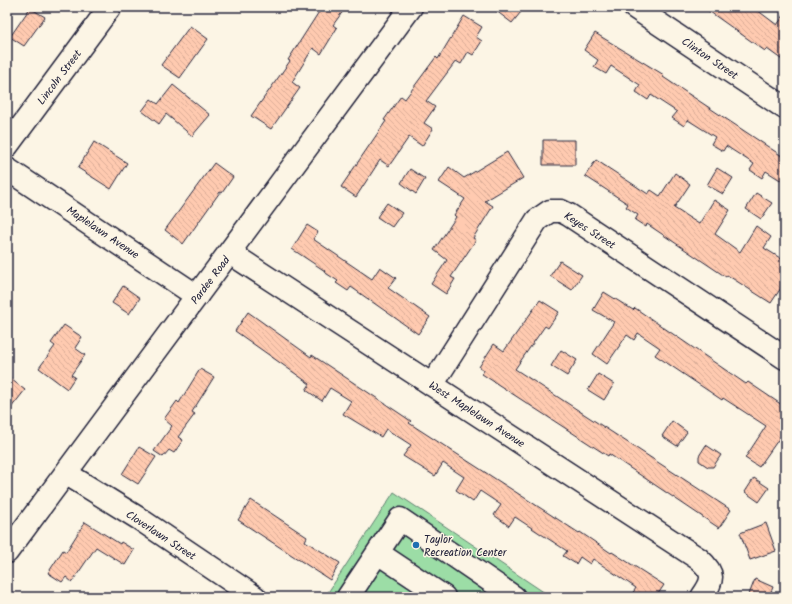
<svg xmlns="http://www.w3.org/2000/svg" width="792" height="604" viewBox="0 0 792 604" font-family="Kalam,sans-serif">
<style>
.green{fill:#9cdda6;stroke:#5f8070}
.building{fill:url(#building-back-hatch);stroke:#22223b}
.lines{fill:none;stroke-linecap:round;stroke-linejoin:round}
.minor-casing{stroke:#22223b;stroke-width:25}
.major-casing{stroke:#22223b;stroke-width:25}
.minor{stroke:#fcf5e5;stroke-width:22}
.major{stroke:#fcf5e5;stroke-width:22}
.poi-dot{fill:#1f6fb2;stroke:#fcf5e5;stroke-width:1.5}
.labels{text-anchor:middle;stroke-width:3;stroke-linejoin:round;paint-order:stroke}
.street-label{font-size:11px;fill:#22223b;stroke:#fcf5e5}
.poi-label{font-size:11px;fill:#22223b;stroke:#fcf5e5;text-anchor:start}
</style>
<defs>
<pattern id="building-back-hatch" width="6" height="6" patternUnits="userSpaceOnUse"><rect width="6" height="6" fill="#ffcab0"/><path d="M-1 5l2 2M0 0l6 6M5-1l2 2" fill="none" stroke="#daad98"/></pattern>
</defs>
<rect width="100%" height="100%" fill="#fcf5e5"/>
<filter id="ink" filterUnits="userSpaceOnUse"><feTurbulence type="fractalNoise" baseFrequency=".025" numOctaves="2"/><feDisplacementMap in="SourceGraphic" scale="8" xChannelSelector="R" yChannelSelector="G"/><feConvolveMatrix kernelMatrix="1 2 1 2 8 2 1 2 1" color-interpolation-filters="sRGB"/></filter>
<g filter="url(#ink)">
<path class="green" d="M 394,492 L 551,597 L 325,597 Z"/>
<path class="building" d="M 322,7 L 346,7 L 333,25 L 337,28 L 321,54 L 313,48 L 292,82 L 300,88 L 271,129 L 251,116 L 290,61 L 288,60 Z
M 491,7 L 525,7 L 512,23 Z
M 703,7 L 753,7 L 777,25 L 785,14 L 785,62 L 767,49 L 765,51 Z
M 30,8 L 45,17 L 24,46 L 10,37 Z
M 464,16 L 482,27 L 476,37 L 482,41 L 473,55 L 468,52 L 461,64 L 456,61 L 426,101 L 435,107 L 424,123 L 433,129 L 422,146 L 409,137 L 389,166 L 380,160 L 356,197 L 341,187 L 386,121 L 384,120 L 401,96 L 405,99 L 436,57 L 438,59 Z
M 190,26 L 208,39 L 180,78 L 161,65 Z
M 595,33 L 664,75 L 663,77 L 785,158 L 785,183 L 766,171 L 762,178 L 750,170 L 754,164 L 726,146 L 723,151 L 711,144 L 715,137 L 688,120 L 684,126 L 672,118 L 677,112 L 651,95 L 648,100 L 636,92 L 640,85 L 611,66 L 606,74 L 594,67 L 598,60 L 584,50 Z
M 173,85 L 210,115 L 192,136 L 166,114 L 159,124 L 142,111 L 151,99 L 158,104 Z
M 543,140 L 575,140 L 575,165 L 543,165 Z
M 94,142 L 127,163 L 111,189 L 78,168 Z
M 507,152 L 523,178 L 485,201 L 493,206 L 473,238 L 476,240 L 451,277 L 455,279 L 446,294 L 431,284 L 447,260 L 434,250 L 456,217 L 454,215 L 465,199 L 439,182 L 449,167 L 464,178 Z
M 596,160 L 648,194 L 651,190 L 660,196 L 675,173 L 690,184 L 674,208 L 699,224 L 714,200 L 730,210 L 715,234 L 740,252 L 756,226 L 771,237 L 764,248 L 785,261 L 785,282 L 771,303 L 727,275 L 726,277 L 647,224 L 646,227 L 635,220 L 638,215 L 626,207 L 628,204 L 585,176 Z
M 214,163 L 233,177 L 222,193 L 220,192 L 183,244 L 165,230 Z
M 717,168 L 733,178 L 723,194 L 707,185 Z
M 410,169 L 425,179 L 416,194 L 401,183 Z
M 756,193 L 772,203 L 761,219 L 746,209 Z
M 387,203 L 402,213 L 392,227 L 377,217 Z
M 307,225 L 318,232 L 313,239 L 372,279 L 380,267 L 396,278 L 388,288 L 430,317 L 418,334 L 351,287 L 348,291 L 336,283 L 338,281 L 324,272 L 325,271 L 292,249 Z
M 560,261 L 582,275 L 572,290 L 550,276 Z
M 123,286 L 140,298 L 129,314 L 112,303 Z
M 604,292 L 633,310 L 635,308 L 746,384 L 748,382 L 785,407 L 785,430 L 759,467 L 745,458 L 766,426 L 723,398 L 722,400 L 655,355 L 660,348 L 638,333 L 634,340 L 627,335 L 607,364 L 593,354 L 614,322 L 593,310 Z
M 540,300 L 559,312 L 548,328 L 545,326 L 515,369 L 731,510 L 719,528 L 609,454 L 608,456 L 482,374 L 484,370 L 479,367 L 494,344 L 504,351 Z
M 248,312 L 311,357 L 312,355 L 411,421 L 409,423 L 579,533 L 580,532 L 611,553 L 612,552 L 664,585 L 656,597 L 630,597 L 636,588 L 593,559 L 590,564 L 580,557 L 576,564 L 563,556 L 567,551 L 515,517 L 509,526 L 494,515 L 501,505 L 480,491 L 473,502 L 456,490 L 464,477 L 443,463 L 435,476 L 403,456 L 411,445 L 386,429 L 381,437 L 343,414 L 351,401 L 330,388 L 322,401 L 306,390 L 310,384 L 235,331 Z
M 64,325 L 82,337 L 75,348 L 85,355 L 71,375 L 75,377 L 67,389 L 39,368 L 55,346 L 51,343 Z
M 561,350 L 577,360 L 567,376 L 551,366 Z
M 200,369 L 214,377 L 192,412 L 195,414 L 178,437 L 183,440 L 174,453 L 169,450 L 163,457 L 154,451 L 172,426 L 164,419 L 177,401 L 179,403 Z
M 598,374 L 614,384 L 604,400 L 588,390 Z
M 7,376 L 25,390 L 7,413 Z
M 672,421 L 687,432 L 677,446 L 662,436 Z
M 706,445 L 721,455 L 713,467 L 708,467 L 699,461 L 699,456 Z
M 139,447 L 156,457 L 138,484 L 122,474 Z
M 754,478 L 769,488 L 759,502 L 745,492 Z
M 251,500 L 307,537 L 305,541 L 340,563 L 330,580 L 238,520 Z
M 85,522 L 120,544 L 121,542 L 134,550 L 125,565 L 96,547 L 72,582 L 66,577 L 62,582 L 48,573 L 63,550 L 66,552 Z
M 766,523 L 776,551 L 750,560 L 740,533 Z
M 755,579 L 773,587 L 769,597 L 748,597 Z"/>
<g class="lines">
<defs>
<path id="minor" d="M 634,7 L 785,108
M 7,146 L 110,7
M 7,169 L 197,296
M 230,253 L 699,559 C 715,573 714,580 702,597
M 432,385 L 537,220 L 550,211 L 561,211 L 569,215 L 785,358
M 67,474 L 138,518 L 255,597
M 378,553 L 444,597
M 348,597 L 400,519 L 514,597"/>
<path id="major" d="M 7,552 L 411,7"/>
</defs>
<use href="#minor" class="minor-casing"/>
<use href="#major" class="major-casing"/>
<use href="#minor" class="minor"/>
<use href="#major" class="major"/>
</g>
</g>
<circle class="poi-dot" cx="416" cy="545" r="4"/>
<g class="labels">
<g class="street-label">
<text transform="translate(710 58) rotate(34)" y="4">Clinton Street</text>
<text transform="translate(59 77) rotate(-53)" y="4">Lincoln Street</text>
<text transform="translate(590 230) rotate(33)" y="4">Keyes Street</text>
<text transform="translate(103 232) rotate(34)" y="4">Maplelawn Avenue</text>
<text transform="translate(210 280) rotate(-53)" y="4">Pardee Road</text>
<text transform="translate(477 414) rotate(33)" y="4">West Maplelawn Avenue</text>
<text transform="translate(161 535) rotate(33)" y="4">Cloverlawn Street</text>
</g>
<g class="poi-label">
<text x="424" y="543">Taylor<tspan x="424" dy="13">Recreation Center</tspan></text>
</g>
</g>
<rect width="792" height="604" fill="none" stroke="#fcf5e5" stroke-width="24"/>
<rect x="12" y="12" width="768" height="580" fill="none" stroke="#22223b" stroke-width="1.5" filter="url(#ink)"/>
</svg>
